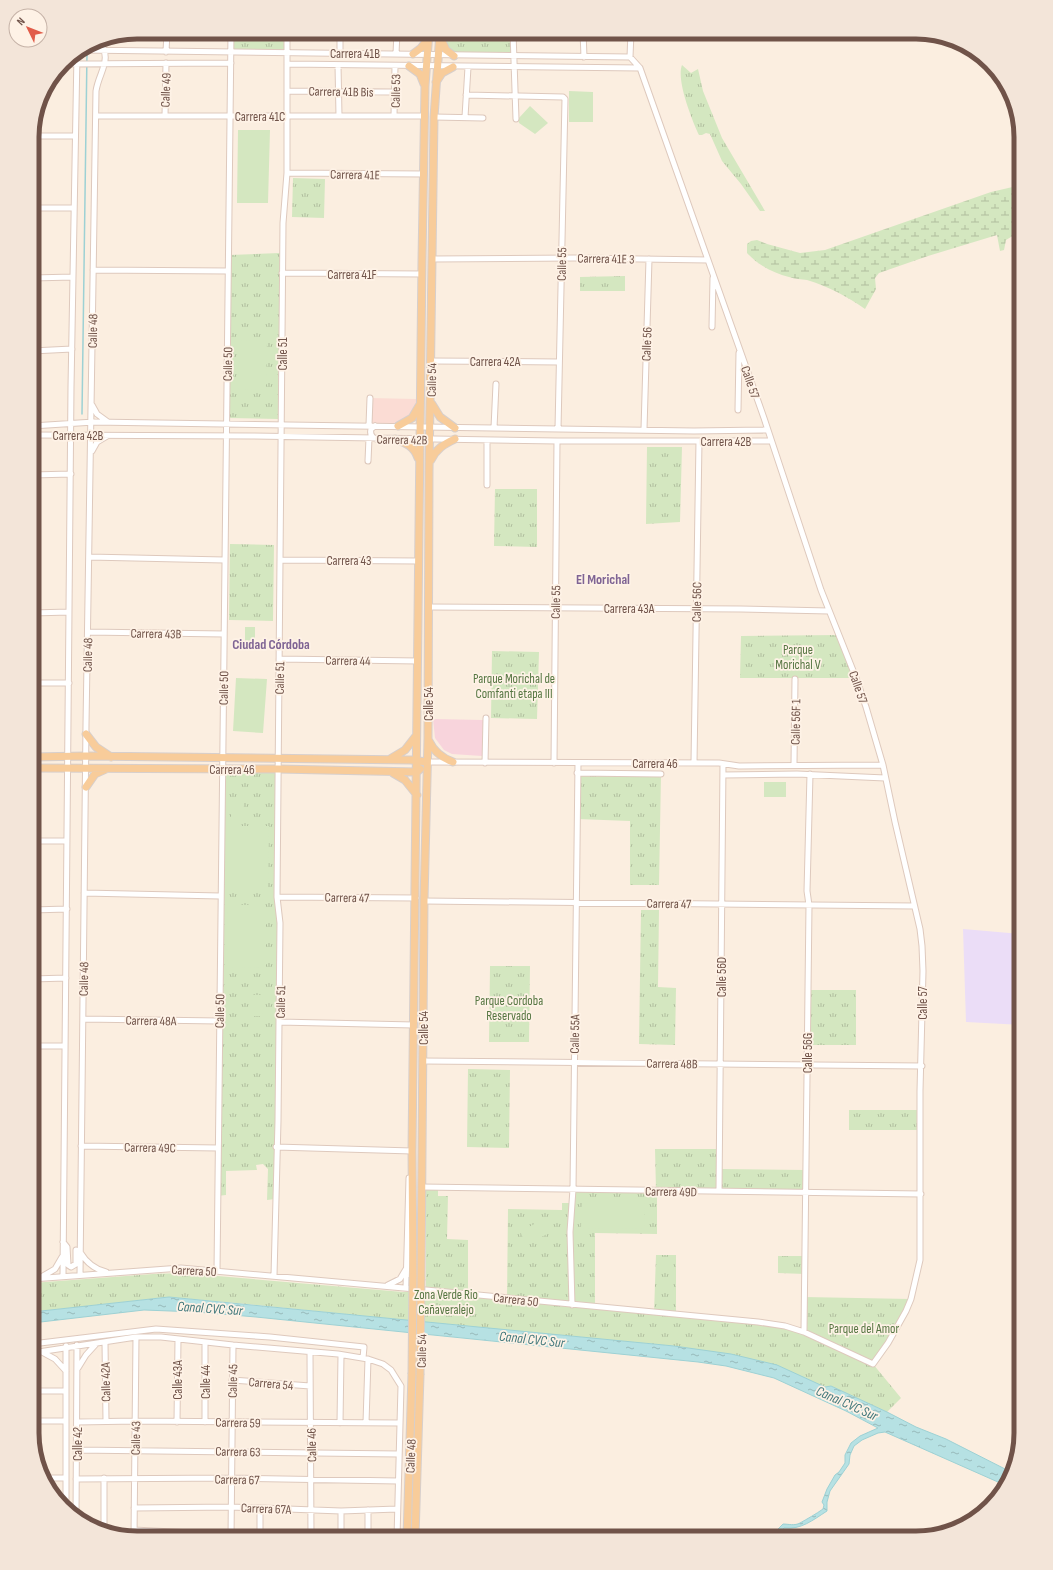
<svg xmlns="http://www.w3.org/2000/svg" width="1053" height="1570" viewBox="0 0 1053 1570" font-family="'Sofia Sans Condensed',sans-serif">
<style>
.commercial{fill:#fbdcd4}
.education{fill:#ebddf7}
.medical{fill:#f8d4dc}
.grass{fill:url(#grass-tufts)}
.wetland{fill:url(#wetland-marsh)}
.garden{fill:#d4e7c0}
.water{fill:url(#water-ripples);stroke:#9dd1d4}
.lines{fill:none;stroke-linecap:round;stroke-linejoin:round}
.stream{stroke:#9dd1d4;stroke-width:1.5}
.minor-casing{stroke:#dec9bd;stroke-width:7}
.major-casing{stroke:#d7cfcc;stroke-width:9}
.minor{stroke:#fff;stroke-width:5}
.major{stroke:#f8cc9a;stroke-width:7}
.major-bridge-casing{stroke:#d7cfcc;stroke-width:9;stroke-linecap:butt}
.major-bridge{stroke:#f8cc9a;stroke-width:7}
.labels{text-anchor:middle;stroke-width:3.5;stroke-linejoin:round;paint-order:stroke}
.street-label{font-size:13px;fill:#705349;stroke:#fef2e6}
.park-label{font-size:13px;fill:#567642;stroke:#fef2e6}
.neighbourhood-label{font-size:14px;font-weight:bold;fill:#7f6494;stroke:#fef2e6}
.water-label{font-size:14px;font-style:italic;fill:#41787c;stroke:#fef2e6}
.rim{fill:none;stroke:#705349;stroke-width:5}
</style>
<defs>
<pattern id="grass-tufts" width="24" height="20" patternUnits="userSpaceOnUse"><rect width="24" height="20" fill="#d4e7c0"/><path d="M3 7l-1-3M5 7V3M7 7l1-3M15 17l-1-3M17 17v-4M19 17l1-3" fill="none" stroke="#b0be9e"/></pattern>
<pattern id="wetland-marsh" width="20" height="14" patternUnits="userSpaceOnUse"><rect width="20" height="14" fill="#d4e7c0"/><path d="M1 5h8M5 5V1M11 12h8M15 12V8" fill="none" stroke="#b0be9e"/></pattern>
<pattern id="water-ripples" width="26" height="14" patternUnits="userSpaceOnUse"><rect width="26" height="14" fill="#b6e1e3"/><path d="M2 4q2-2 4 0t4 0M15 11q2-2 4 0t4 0" fill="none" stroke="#98b9ba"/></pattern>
</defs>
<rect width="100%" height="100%" fill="#fbeee0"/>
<path class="commercial" d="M 370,398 L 416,399 L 421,398 L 420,404 L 403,424 L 369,425 Z"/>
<path class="education" d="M 963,929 L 1021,934 L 1021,1025 L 966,1022 Z"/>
<path class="medical" d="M 433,719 L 483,720 L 482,756 L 452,754 L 444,750 L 435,738 Z"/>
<path class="grass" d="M 231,32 L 287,32 L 287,53 L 231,53 Z
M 440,32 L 513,32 L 514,56 L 450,53 Z
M 682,65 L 691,73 L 698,69 L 703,91 L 722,138 L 765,211 L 760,211 L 741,184 L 722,161 L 710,134 L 706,133 L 702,135 L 699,135 C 692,120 676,80 682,65 Z
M 293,178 L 325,179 L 324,218 L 292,217 Z
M 280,253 L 278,419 L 228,418 L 230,255 Z
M 625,276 L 625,291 L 580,291 L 580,277 Z
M 647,447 L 682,447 L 680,522 L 646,524 Z
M 495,489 L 537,489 L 537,547 L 494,546 Z
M 230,544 L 274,545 L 273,621 L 229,620 Z
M 839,635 L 856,678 L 740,678 L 741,636 Z
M 492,651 L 539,652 L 537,719 L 491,718 Z
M 222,772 L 278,773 L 277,896 L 280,923 L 275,1199 L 267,1200 L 268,1169 L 263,1164 L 256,1165 L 257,1170 L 226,1171 L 226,1195 L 217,1196 Z
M 577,773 L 661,774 L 659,885 L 630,885 L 630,821 L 577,819 Z
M 641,910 L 659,910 L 658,987 L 676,988 L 675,1045 L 639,1044 Z
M 490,966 L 530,966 L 529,1042 L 489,1042 Z
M 807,990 L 856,990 L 856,1045 L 807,1045 Z
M 468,1069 L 510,1070 L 509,1148 L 467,1147 Z
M 849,1110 L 921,1110 L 920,1130 L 849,1130 Z
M 655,1149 L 719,1149 L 720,1169 L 806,1170 L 806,1193 L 657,1190 L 657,1234 L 595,1233 L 595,1307 L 654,1313 L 656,1255 L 676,1255 L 676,1314 L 758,1322 L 804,1332 L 804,1297 L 911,1299 L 873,1364 L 901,1398 L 887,1412 L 831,1386 L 825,1387 L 674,1346 L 512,1331 L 247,1304 L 169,1297 L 32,1312 L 32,1283 L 153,1274 L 182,1273 L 403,1292 L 426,1290 L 426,1187 L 438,1187 L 438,1196 L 448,1196 L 447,1239 L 468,1240 L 468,1293 L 507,1298 L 508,1209 L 562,1210 L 562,1203 L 572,1203 L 573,1189 L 656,1190 Z
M 778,1256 L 805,1256 L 805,1274 L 778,1273 Z"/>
<path class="wetland" d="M 1021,185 L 1021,231 L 1006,240 L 1004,250 L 1000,251 L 997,235 L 928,256 L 879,273 L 875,278 L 876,289 L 865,309 C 848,297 828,286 807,280 C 801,279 795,279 789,277 C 773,273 758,265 747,253 L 747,244 L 751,241 L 757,240 L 767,244 L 800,253 L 825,250 L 991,192 Z"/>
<path class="garden" d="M 569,91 L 593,92 L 593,122 L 569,122 Z
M 530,106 L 548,123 L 535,134 L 519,123 L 518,119 Z
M 238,130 L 270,130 L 268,203 L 237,203 Z
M 240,340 L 267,341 L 266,390 L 238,389 Z
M 245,627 L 255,627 L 255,648 L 245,648 Z
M 236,678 L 267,679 L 263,733 L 233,731 Z
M 764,782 L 786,782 L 786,797 L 764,797 Z
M 231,801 L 244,802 L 243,823 L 231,823 Z
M 227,826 L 269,826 L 268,892 L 227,892 Z
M 227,905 L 266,905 L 266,967 L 228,968 Z
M 251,995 L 263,995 L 262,1016 L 251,1016 Z
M 582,1200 L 645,1200 L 644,1229 L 581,1228 Z
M 541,1221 L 547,1234 L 526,1245 L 520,1231 Z
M 850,1314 L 870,1333 L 860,1344 L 839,1325 Z"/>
<path class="water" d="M 169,1297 L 674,1346 L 731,1354 L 777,1365 L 825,1387 L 831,1386 L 887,1412 L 916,1427 L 946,1439 L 1011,1472 L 1007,1486 L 885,1432 L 878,1433 L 862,1440 L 854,1446 L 850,1455 L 849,1464 L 830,1491 L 827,1502 L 827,1511 C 813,1520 801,1530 784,1528 L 777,1538 L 773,1538 L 776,1531 L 783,1524 C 788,1524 795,1526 800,1523 C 807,1519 816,1514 823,1509 L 824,1505 L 822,1502 L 827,1489 L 835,1475 L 839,1472 L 845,1463 L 845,1455 L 851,1443 L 860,1436 L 878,1428 L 846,1411 L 774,1378 L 726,1366 L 698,1362 L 256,1317 L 197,1312 L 144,1310 L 32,1323 L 32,1312 Z"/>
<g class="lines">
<path class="stream" d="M 82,414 L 87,52"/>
<defs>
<path id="minor" d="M 513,32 L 516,119
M 583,32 L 584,57
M 81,50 L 630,57
M 166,52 L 167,32
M 340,53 L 340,32
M 396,54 L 397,32
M 62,64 L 231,63
M 287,64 L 640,68
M 338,65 L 339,116
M 287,91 L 394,92
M 466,95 L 563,97 L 565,99 L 558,429
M 96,116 L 425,116
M 165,116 L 166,63
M 394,116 L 395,66
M 434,117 L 483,118
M 465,117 L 468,67
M 33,136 L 75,136
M 287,173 L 424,174
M 32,208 L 74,208
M 433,259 L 574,258 L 708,260
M 93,270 L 228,271
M 32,272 L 35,118
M 282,273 L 422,274
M 32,278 L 73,277
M 712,327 L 713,278
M 32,351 L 72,349
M 431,361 L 559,362
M 92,405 L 97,414 L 108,422
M 738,410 L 739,353
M 369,425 L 370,398
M 32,426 L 94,422 L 694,431 L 767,430
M 375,426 L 371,429 C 370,433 371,437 376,439
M 494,428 L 496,384
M 644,429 L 649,259
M 32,435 L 252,436 L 557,441 L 771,441
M 487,440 L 487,485
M 92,451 L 97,442 L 107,436
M 368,461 L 369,438
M 32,475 L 71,474
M 89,557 L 224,560
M 280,560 L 418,561
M 429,607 L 741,609 L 829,611
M 32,613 L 69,612
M 88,632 L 224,634
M 279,659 L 418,661
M 32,683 L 69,683
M 427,762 L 719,763 L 739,766 L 883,765
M 485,763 L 486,718
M 554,763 L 557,441
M 694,763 L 699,441
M 794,764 L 795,679
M 577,773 L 661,774
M 723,775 L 797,774 L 885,778
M 32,841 L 67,841
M 84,893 L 220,896
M 277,897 L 416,898
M 424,901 L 914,906
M 32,910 L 67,909
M 32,979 L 66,978
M 83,1019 L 219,1021
M 279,1022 L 414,1025
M 32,1046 L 65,1046
M 423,1061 L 922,1066
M 81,1146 L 218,1148
M 276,1147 L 412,1151 L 412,1154
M 422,1187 L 921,1194
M 719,1191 L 723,764
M 63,1242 L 67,1247 L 68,1265 L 71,1267 L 76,1264 L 76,1250
M 80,1252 C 86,1262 94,1269 106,1272
M 217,1271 L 231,32
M 80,1275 L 86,725 L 96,91 C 99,71 114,59 98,40
M 43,1276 L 55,1269 L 62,1257
M 63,1276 L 71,387 L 77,53
M 274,1276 L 278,1121 L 280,923 L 277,897 L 283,223 L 287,173 L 287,32
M 32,1279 L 181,1268 L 426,1290 L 758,1322 L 785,1326 L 804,1332 L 873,1364 L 888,1343 L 906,1311 L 911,1299 L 920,1260 L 920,1091 L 923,971 L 922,946 L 920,929 L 895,822 L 883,765 L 866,707 L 856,678 L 821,590 L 764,418 L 640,68 L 630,57 L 631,32
M 388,1285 L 400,1279 L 406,1269
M 406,1288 L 409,1178
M 572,1305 L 570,1232 L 573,1189 L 578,763
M 804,1332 L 809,905 L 807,891 L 810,774
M 105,1342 L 106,1421
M 205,1342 L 205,1422
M 32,1344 L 156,1329 L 270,1337 L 364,1347 L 363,1358
M 66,1346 L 66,1507
M 42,1352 L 55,1359 L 66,1371
M 310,1352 L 311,1538
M 32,1353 L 136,1337 L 161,1337 L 233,1345 L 338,1354 L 368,1359 L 383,1364 L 391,1370 L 401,1386 L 397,1538
M 78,1368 L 86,1355 L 96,1344
M 232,1380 L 310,1386
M 32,1391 L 66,1391
M 32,1421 L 66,1421
M 77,1422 L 136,1421 L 400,1423
M 177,1422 L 178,1339
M 340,1423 L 341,1355
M 366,1423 L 368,1359
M 77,1450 L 399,1454
M 44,1478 L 66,1478
M 104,1478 L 104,1529
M 76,1479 L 231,1478 L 398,1481
M 134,1508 L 231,1507 L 341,1511 L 397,1509
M 341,1511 L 341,1538
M 76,1518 L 77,1345
M 134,1530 L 231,1535
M 134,1538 L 136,1337
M 231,1538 L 233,1345
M 260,1538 L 260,1508
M 368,1538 L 368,1510"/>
<path id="major" d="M 441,39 L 446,50 L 454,56
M 413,54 L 421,48 L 428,39
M 409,66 L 420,74 L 424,84
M 436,82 L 442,73 L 453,67
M 432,404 L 440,417 L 455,428
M 398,426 L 412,418 L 419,406
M 395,439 C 406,443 414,446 418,458
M 431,460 C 436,449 444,444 455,439
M 86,734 L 96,747 L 111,757
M 429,741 C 434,752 442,758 453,762
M 32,757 L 86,756 L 411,760 L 427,762
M 390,759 L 405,750 L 416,736
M 32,768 L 278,769 L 417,772 L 420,769
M 393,773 L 405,780 L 417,795
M 86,787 L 95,774 L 106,769
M 413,1277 L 412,1151 L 422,260 L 425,86 L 429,32
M 421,1279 L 424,901 L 428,738 L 429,472 L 434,117 L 440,32
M 407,1538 L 412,1374
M 415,1538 L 420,1375"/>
</defs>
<use href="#minor" class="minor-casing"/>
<use href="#major" class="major-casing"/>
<use href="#minor" class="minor"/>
<use href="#major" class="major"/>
<defs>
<path id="major-bridge" d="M 412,1374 L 413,1277
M 420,1375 L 421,1279"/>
</defs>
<use href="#major-bridge" class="major-bridge-casing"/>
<use href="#major-bridge" class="major-bridge"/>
</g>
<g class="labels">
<g class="street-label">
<text x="355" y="58">Carrera 41B</text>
<text transform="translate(165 90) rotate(-88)" y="5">Calle 49</text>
<text transform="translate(341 91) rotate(1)" y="5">Carrera 41B Bis</text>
<text transform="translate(395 91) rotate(-89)" y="5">Calle 53</text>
<text x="260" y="121">Carrera 41C</text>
<text transform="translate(355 174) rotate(1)" y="5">Carrera 41E</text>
<text transform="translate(606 258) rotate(1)" y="5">Carrera 41E 3</text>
<text transform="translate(561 264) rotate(-89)" y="5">Calle 55</text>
<text x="352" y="279">Carrera 41F</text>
<text transform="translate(92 331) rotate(-89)" y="5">Calle 48</text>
<text transform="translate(646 344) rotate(-88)" y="5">Calle 56</text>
<text transform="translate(282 354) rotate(-90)" y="5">Calle 51</text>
<text x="495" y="366">Carrera 42A</text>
<text transform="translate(227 364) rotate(-89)" y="5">Calle 50</text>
<text transform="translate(431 380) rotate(-89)" y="5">Calle 54</text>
<text transform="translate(751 382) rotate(71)" y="5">Calle 57</text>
<text x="78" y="440">Carrera 42B</text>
<text transform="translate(402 439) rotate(1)" y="5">Carrera 42B</text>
<text x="726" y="446">Carrera 42B</text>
<text x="349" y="565">Carrera 43</text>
<text transform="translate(555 602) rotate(-89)" y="5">Calle 55</text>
<text transform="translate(696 602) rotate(-89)" y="5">Calle 56C</text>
<text x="629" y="613">Carrera 43A</text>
<text transform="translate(156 633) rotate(1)" y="5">Carrera 43B</text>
<text transform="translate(87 655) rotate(-89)" y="5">Calle 48</text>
<text transform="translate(348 660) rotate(1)" y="5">Carrera 44</text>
<text transform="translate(279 678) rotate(-89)" y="5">Calle 51</text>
<text transform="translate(859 687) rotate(71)" y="5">Calle 57</text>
<text transform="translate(223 688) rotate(-89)" y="5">Calle 50</text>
<text transform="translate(428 704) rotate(-90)" y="5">Calle 54</text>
<text transform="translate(795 722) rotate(-89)" y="5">Calle 56F 1</text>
<text x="655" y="768">Carrera 46</text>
<text x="232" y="774">Carrera 46</text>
<text transform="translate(347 897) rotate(1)" y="5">Carrera 47</text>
<text transform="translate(669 903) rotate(1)" y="5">Carrera 47</text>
<text transform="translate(721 977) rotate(-90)" y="5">Calle 56D</text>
<text transform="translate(83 979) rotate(-89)" y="5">Calle 48</text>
<text transform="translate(280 1002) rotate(-89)" y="5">Calle 51</text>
<text transform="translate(922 1003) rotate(-90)" y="5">Calle 57</text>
<text transform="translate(219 1011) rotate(-89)" y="5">Calle 50</text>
<text transform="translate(151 1020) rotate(1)" y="5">Carrera 48A</text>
<text transform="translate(423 1028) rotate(-90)" y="5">Calle 54</text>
<text transform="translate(574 1034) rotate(-89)" y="5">Calle 55A</text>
<text transform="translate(807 1053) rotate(-90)" y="5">Calle 56G</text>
<text transform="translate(672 1063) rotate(1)" y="5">Carrera 48B</text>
<text transform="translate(150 1147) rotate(1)" y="5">Carrera 49C</text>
<text transform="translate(671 1191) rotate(1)" y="5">Carrera 49D</text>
<text transform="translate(194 1270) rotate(3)" y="5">Carrera 50</text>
<text transform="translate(516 1299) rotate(6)" y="5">Carrera 50</text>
<text transform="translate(421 1351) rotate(-89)" y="5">Calle 54</text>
<text transform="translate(177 1380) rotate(-90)" y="5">Calle 43A</text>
<text transform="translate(232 1381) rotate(-89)" y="5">Calle 45</text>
<text transform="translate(105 1382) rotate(-91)" y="5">Calle 42A</text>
<text transform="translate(205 1382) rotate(-90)" y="5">Calle 44</text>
<text transform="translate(271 1383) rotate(5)" y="5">Carrera 54</text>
<text transform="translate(238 1422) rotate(1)" y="5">Carrera 59</text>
<text transform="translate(135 1438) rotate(-89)" y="5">Calle 43</text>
<text transform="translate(77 1444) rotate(-90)" y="5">Calle 42</text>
<text transform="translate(311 1445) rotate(-91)" y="5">Calle 46</text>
<text transform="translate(238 1451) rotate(1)" y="5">Carrera 63</text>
<text transform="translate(410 1456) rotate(-88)" y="5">Calle 48</text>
<text transform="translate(237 1479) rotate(1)" y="5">Carrera 67</text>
<text transform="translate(266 1508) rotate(2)" y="5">Carrera 67A</text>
</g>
<g class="park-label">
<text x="798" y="654">Parque<tspan x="798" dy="15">Morichal V</tspan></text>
<text x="514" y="683">Parque Morichal de<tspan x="514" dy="15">Comfanti etapa III</tspan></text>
<text x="509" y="1005">Parque Cordoba<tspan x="509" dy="15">Reservado</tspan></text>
<text x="446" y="1299">Zona Verde Rio<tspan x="446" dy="15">Cañaveralejo</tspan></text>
<text x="864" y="1333">Parque del Amor</text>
</g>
<g class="neighbourhood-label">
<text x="603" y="584">El Morichal</text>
<text x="271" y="649">Ciudad Córdoba</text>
</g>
<g class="water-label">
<text transform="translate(210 1308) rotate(4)" y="5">Canal CVC Sur</text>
<text transform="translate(532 1339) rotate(6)" y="5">Canal CVC Sur</text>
<text transform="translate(847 1403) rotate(24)" y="5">Canal CVC Sur</text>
</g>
</g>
<path d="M0 0H1053V1570H0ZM137 39H916A98 98 0 0 1 1014 137V1433A98 98 0 0 1 916 1531H137A98 98 0 0 1 39 1433V137A98 98 0 0 1 137 39Z" fill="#f3e5d9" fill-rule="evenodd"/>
<path class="rim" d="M137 39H916A98 98 0 0 1 1014 137V1433A98 98 0 0 1 916 1531H137A98 98 0 0 1 39 1433V137A98 98 0 0 1 137 39Z"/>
<g transform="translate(28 28) rotate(313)"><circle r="19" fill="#fef2e6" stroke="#c5b2a7"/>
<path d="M0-3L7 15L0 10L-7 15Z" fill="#e15c49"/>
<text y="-6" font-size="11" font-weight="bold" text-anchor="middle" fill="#705349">N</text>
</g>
</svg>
